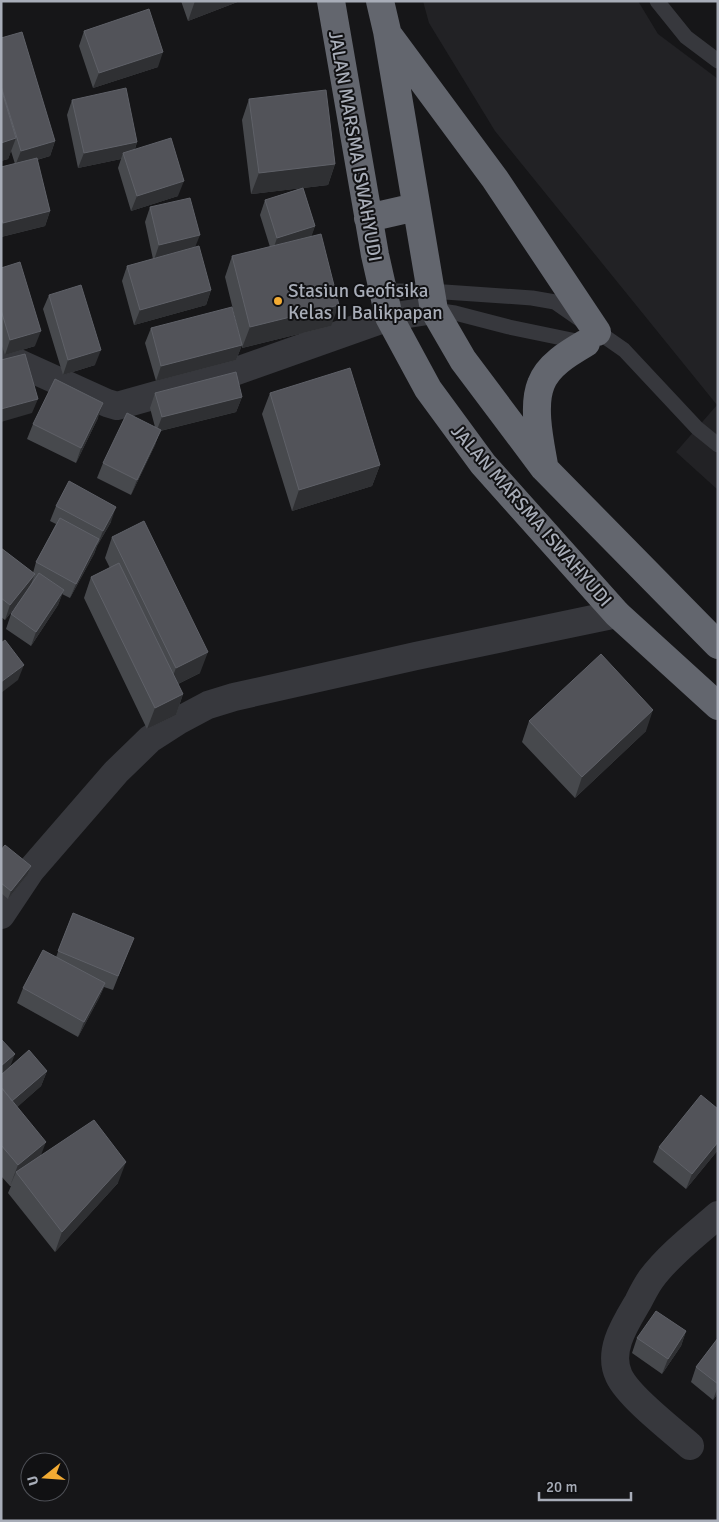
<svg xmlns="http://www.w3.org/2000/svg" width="719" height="1522" viewBox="0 0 719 1522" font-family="Signika,sans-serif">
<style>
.built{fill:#222225}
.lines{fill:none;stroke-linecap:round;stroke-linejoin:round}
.lane{stroke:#37383d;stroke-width:15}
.street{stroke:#37383d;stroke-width:28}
.highway{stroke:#63666e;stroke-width:28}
.wall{fill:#47494d}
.shaded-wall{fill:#2f3033}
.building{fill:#525359;stroke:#5f6168}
.poi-dot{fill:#f3ab33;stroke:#111113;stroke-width:2}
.labels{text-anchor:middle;stroke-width:4;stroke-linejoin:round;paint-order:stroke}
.street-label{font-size:19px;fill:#a8adb8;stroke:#111113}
.poi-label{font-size:19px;fill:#a8adb8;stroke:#111113;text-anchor:start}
</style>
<rect width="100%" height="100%" fill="#161618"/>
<path class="built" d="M 423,1 L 638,1 L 658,34 L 718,79 L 718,490 L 676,452 L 717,405 L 495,131 L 429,23 Z"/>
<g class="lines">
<path class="lane" d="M 657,1 L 686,37 L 718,61
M 383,291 L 430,291 L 532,298 L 555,302 L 624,350 L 697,428 L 718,445
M 434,310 L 455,313 L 509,327 L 586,343"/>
<path class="street" d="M 1,355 L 107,403 L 117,406 L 217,378 L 389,317 L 434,310
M 1,915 L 31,870 L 116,772 L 150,739 L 178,721 L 208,705 L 234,697 L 416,656 L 617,614
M 690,1446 C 672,1430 629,1397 619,1376 C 607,1351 625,1324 638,1302 C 642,1294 646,1286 651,1279 C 668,1256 696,1234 718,1215"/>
<path class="highway" d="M 331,1 L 375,255 L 389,317 L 428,389 L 483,464 L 617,614 L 718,706
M 380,1 L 387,31 L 434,310 L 463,360 L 544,468 L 718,645
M 390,37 L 495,179 L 597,332
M 368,218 L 416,207
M 544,465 C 540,442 532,406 541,384 C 548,365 569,353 586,343"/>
</g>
<path class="wall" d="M 181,1 L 240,1 L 188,21 Z
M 84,31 L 158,67 L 93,88 L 79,46 Z
M 1,38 L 55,141 L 50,156 L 37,160 L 50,211 L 45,226 L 1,237 L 1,167 L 15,164 L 11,151 L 8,159 L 1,161 Z
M 249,99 L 335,164 L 328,185 L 303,188 L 315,226 L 311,236 L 331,326 L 242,348 L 242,345 L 236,360 L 156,381 L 145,343 L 151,328 L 239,334 L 225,277 L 232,256 L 270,247 L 260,215 L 265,200 L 302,188 L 251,194 L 242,120 Z
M 72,100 L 137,142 L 135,149 L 178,196 L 131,211 L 118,168 L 121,159 L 78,168 L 67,115 Z
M 150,207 L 195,247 L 211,290 L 206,305 L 134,325 L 122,281 L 127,266 L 153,259 L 145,222 Z
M 1,268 L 35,346 L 5,355 L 1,343 Z
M 49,295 L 95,365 L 63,375 L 43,309 Z
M 155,393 L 242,397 L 236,412 L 160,431 L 155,445 L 131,495 L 97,478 L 103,463 L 155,427 L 150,408 Z
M 270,393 L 380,465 L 372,486 L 292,511 L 262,414 Z
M 98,418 L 76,463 L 27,439 L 33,424 Z
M 56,506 L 111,522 L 97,546 L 94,554 L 70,598 L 62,594 L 58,605 L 31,646 L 6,629 L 11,614 L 20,601 L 5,620 L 1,617 L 1,548 L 33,573 L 36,562 L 56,524 L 50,521 Z
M 112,537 L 200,673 L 178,684 L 183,694 L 176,715 L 147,729 L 84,598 L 91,577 L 110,568 L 105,558 Z
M 529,721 L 646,731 L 575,798 L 522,742 Z
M 1,850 L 31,866 L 28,874 L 8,899 L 1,893 Z
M 73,913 L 128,952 L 113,990 L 104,987 L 99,998 L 78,1037 L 17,1003 L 23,988 L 56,957 Z
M 1,1039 L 10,1067 L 47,1071 L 41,1086 L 17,1107 L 41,1155 L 118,1183 L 55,1252 L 8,1193 L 11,1186 L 10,1186 L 1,1176 Z
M 718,1109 L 718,1150 L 686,1189 L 653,1162 L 659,1147 Z
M 686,1331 L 681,1346 L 662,1374 L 632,1353 L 637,1338 Z
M 718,1338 L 718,1393 L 713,1400 L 691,1382 L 696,1367 Z"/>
<path class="shaded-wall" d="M 195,1 L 240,1 L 188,21 Z
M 163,52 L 158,67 L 93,88 L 99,73 Z
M 16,138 L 8,159 L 1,161 L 1,143 Z
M 55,141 L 50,156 L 15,166 L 21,151 Z
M 137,142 L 132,157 L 123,153 L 121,159 L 78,168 L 84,153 Z
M 335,164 L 328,185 L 251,194 L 259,173 Z
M 184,181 L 178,196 L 131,211 L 137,196 Z
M 50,211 L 45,226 L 1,237 L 1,227 L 3,223 Z
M 315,226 L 310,241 L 272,253 L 277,238 Z
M 200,235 L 194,250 L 154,260 L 159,245 Z
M 211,290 L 206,305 L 134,325 L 140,310 Z
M 339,305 L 331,326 L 242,348 L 250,327 Z
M 41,331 L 35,346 L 5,355 L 10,340 Z
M 242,345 L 236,360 L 156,381 L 161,366 Z
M 101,350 L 95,365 L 63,375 L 68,360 Z
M 242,397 L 236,412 L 160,431 L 155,445 L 131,495 L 162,417 Z
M 38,399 L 32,413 L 1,422 L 1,409 Z
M 103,403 L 98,418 L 76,463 L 81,448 Z
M 380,465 L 372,486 L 292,511 L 299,490 Z
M 116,507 L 111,522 L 97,546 L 103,531 Z
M 99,539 L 94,554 L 70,598 L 76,584 Z
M 35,574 L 29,589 L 5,620 L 10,605 Z
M 64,590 L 58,605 L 31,646 L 36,632 Z
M 208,652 L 200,673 L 168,689 L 176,668 Z
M 24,665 L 18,680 L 1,693 L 1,682 Z
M 183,694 L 176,715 L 147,729 L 155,708 Z
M 653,710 L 646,731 L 575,798 L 582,777 Z
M 31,866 L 28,874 L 8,899 L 11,891 Z
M 105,983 L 99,998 L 78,1037 L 84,1022 Z
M 15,1054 L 7,1075 L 1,1080 L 1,1066 Z
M 47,1071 L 41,1086 L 5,1118 L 10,1103 Z
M 46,1142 L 38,1163 L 16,1172 L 10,1186 L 18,1165 Z
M 718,1142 L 718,1150 L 686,1189 L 692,1174 Z
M 126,1162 L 118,1183 L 55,1252 L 62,1232 Z
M 686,1331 L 681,1346 L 662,1374 L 668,1359 Z
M 718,1386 L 718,1393 L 713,1400 Z"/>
<path class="building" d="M 149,9 L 163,52 L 99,73 L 84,31 Z
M 22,32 L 55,141 L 21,151 L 1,86 L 1,38 Z
M 1,88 L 16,138 L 1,143 Z
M 126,88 L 137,142 L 84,153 L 72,100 Z
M 326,90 L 335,164 L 259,173 L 249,99 Z
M 171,138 L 184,181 L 137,196 L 123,153 Z
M 37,158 L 50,211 L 3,223 L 1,217 L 1,167 Z
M 303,188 L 315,226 L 277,238 L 265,200 Z
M 190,198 L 200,235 L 159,245 L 150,207 Z
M 321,234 L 339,305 L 250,327 L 232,256 Z
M 199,246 L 211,290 L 140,310 L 127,266 Z
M 20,262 L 41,331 L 10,340 L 1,310 L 1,268 Z
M 81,285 L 101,350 L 68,360 L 49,295 Z
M 232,307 L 242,345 L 161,366 L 151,328 Z
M 25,354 L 38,399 L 1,409 L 1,360 Z
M 350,368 L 380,465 L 299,490 L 270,393 Z
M 236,372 L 242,397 L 162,417 L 155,393 Z
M 55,379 L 103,403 L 81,448 L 33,424 Z
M 127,413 L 161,430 L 137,480 L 103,463 Z
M 69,481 L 116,507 L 103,531 L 56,506 Z
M 60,518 L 99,539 L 76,584 L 36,562 Z
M 144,521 L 208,652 L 176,668 L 112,537 Z
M 1,548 L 35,574 L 10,605 L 1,598 Z
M 119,563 L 183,694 L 155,708 L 91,577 Z
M 39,573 L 64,590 L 36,632 L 11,614 Z
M 5,640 L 24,665 L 1,682 L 1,643 Z
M 601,654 L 653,710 L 582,777 L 529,721 Z
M 5,845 L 31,866 L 11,891 L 1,883 L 1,850 Z
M 73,913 L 134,938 L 118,976 L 58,951 Z
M 43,950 L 105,983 L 84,1022 L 23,988 Z
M 1,1039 L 15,1054 L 1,1066 Z
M 29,1050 L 47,1071 L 12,1101 L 1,1087 L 1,1075 Z
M 1,1087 L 46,1142 L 18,1165 L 1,1145 Z
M 701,1095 L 718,1109 L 718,1142 L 692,1174 L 659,1147 Z
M 94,1120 L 126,1162 L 62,1232 L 16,1172 Z
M 656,1311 L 686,1331 L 668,1359 L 637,1338 Z
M 718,1338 L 718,1384 L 696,1367 Z"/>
<circle class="poi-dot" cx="278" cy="301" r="5"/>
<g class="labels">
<g class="street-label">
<text transform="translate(356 146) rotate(80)" y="7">JALAN MARSMA ISWAHYUDI</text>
<text transform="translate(532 515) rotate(49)" y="7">JALAN MARSMA ISWAHYUDI</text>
</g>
<g class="poi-label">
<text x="288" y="297">Stasiun Geofisika<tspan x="288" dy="22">Kelas II Balikpapan</tspan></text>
</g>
</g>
<rect width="719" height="1522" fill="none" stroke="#a8adb8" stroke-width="5"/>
<g transform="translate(45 1477) rotate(253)"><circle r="24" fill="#111113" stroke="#4d4f55"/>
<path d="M0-4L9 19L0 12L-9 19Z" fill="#f3ab33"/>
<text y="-8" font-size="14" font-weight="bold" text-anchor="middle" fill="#a8adb8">U</text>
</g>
<path d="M539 1492v8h92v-8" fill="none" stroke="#a8adb8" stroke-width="2.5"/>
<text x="546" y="1492" font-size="15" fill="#a8adb8" stroke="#111113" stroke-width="4" paint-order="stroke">20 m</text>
</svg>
